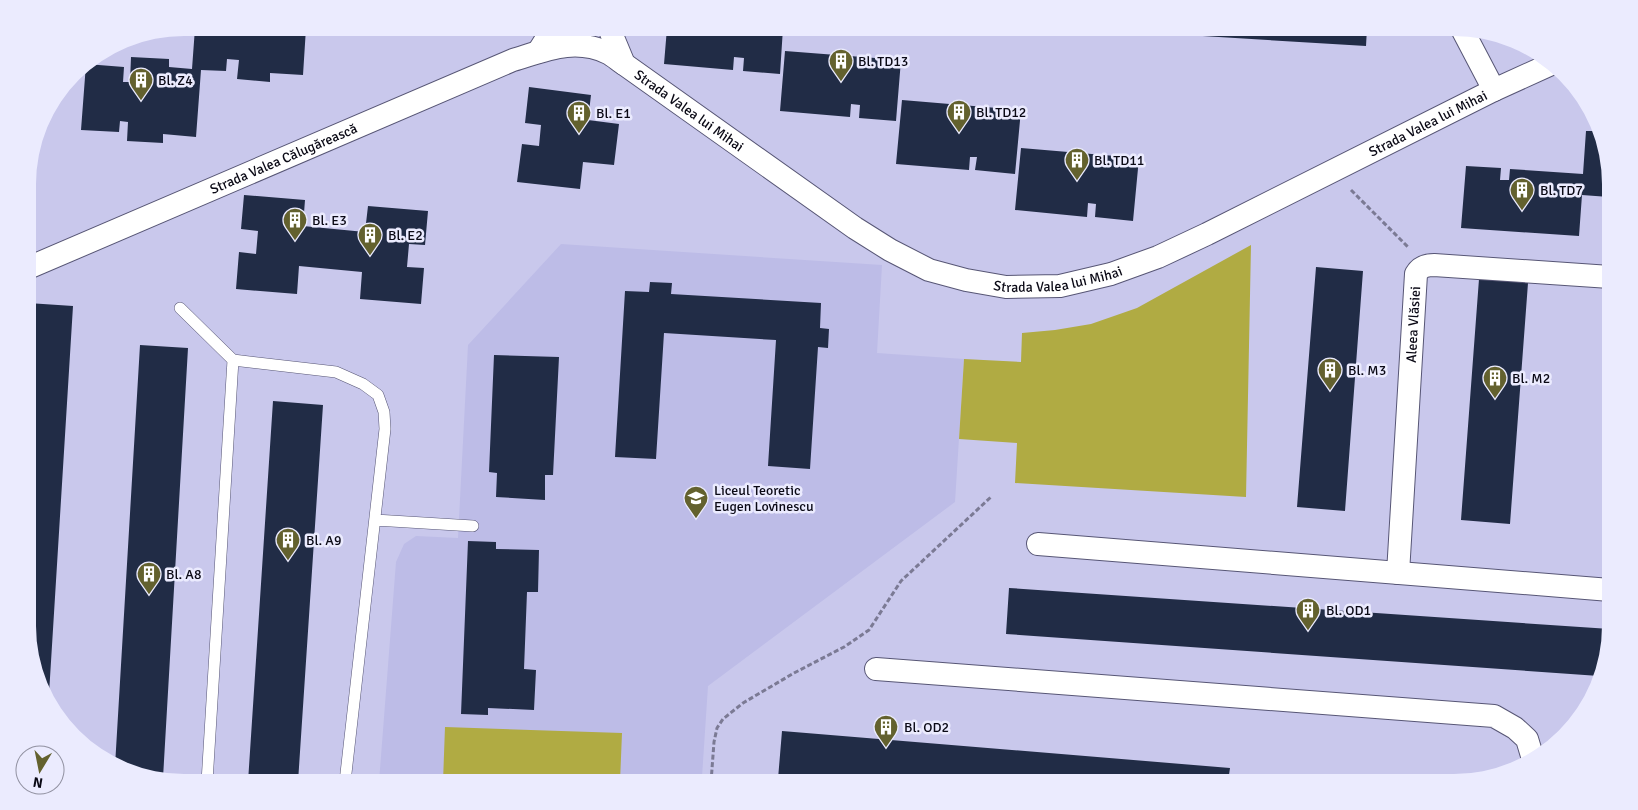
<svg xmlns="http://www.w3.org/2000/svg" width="1638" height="810" viewBox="0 0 1638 810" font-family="Signika,sans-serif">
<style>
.built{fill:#bdbce7}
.green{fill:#b0ab43}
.building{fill:#212c46}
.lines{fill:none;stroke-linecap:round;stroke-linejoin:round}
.lane-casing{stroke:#575675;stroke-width:12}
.street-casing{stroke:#575675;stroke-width:24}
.path{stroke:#7b7a94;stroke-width:3;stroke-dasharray:5 2.5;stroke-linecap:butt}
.lane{stroke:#fff;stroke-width:11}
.street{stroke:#fff;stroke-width:22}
.labels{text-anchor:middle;stroke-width:5;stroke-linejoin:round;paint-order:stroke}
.poi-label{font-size:14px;fill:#0a0915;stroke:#ebebfe;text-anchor:start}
.street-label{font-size:14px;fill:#0a0915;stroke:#ebebfe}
</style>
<rect width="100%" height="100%" fill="#c9c8ec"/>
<path class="built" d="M 561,244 L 882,265 L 877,353 L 964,359 L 955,502 L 708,686 L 702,777 L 676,775 L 675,782 L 379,782 L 396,562 L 404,544 L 416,536 L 458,538 L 468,345 Z"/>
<path class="green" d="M 1251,245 L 1246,497 L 1015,483 L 1017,443 L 959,439 L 964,359 L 1021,362 L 1022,333 L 1055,330 L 1091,324 L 1137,308 Z
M 445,727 L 622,733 L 620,782 L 443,782 Z"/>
<path class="building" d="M 195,28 L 306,28 L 303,75 L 270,73 L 270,82 L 237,79 L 239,60 L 227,59 L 226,71 L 201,70 L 196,137 L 163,134 L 163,143 L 127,141 L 128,122 L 120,121 L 119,132 L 81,130 L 86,64 L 124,67 L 123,82 L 130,82 L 131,57 L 169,59 L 169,67 L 192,69 Z
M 667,28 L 783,28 L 780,74 L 743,71 L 744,58 L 734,57 L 733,70 L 664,64 Z
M 1088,28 L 1367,28 L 1366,46 L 1088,29 Z
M 785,51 L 901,60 L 896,121 L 859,118 L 860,105 L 851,104 L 850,117 L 780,111 Z
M 529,87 L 591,95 L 588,120 L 619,124 L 614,165 L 583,162 L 580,189 L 517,182 L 522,144 L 539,146 L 541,125 L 525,123 Z
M 902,100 L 1021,110 L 1015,174 L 975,170 L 977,157 L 970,157 L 969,170 L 896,164 Z
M 1586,131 L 1596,131 L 1609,164 L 1609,197 L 1582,195 L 1579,236 L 1461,228 L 1466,166 L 1501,168 L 1500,180 L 1509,180 L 1510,169 L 1583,174 Z
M 1021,148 L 1139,158 L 1133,221 L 1095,217 L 1096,204 L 1088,203 L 1087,217 L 1015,210 Z
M 244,195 L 305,200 L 303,226 L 365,232 L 368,206 L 428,211 L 425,245 L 409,244 L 407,267 L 424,268 L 421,304 L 360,299 L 362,272 L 299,266 L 297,294 L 236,289 L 239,252 L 256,254 L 258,231 L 241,229 Z
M 1316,267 L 1363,271 L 1345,511 L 1297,507 Z
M 1479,279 L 1528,283 L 1510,524 L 1461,520 Z
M 650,282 L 672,283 L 671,294 L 821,303 L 820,328 L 829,329 L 828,348 L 818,347 L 810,469 L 768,466 L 776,340 L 664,333 L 656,459 L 615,457 L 625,291 L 649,292 Z
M 28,303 L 73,306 L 49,694 L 29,647 Z
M 140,345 L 188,348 L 163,778 L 115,766 Z
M 494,355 L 559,357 L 553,475 L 545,475 L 545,500 L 496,497 L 497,473 L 489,472 Z
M 273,401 L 323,405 L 298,782 L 248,782 Z
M 468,541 L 496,542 L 496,549 L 539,550 L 538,592 L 527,592 L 524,669 L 536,670 L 534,710 L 488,708 L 488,715 L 461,714 Z
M 1009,588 L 1610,629 L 1599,676 L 1006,634 Z
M 782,731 L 1230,768 L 1228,782 L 820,782 L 778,779 Z"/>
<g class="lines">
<defs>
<path id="lane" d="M 180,308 L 233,360 L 207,782
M 233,360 L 336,372 L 363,384 L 378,395 L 384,412 L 385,429 L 345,782
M 375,520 L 473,526"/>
<g id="street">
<path id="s1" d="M 609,28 L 624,64 L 855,228 L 890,250 L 929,270 L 966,280 L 1006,287 L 1060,286 L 1111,274 L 1158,257 L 1207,234 L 1494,90 L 1549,65"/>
<path d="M 1462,29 L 1494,90"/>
<path d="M 538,52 L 553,28"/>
<path id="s2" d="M 28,268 L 513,60 C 546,50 575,37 608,53 C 614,56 619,61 624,64"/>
<path d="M 1038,544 L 1610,590"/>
<path id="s3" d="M 1398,573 L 1416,274 C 1420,267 1425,265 1434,265 L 1610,277"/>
<path d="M 876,669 L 1494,716 L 1515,728 L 1527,739 L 1533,759"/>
</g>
</defs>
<use href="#lane" class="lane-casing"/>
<use href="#street" class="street-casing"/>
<path class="path" d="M 1351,190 L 1408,247
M 711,782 L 714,742 L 717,728 L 723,719 L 743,703 L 794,673 L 844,647 L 869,630 L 901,581 L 992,496"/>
<use href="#lane" class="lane"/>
<use href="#street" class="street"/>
</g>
<defs>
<symbol id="building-pin" viewBox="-11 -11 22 30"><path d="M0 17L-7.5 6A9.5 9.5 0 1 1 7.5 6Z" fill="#63612e" stroke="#ebebfe"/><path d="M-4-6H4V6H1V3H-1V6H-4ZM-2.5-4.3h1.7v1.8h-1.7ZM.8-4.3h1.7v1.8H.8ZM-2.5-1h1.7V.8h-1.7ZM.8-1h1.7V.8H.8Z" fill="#fff"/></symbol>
<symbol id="school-pin" viewBox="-11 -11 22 30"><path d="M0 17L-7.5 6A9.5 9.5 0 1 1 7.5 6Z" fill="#63612e" stroke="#ebebfe"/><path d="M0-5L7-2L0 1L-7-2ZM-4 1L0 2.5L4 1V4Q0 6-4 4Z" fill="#fff"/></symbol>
</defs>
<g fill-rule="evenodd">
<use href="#building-pin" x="827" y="47" width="28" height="38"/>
<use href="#building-pin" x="127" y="66" width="28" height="38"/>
<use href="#building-pin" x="945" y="98" width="28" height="38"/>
<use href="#building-pin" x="565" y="99" width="28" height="38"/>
<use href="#building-pin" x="1063" y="146" width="28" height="38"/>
<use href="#building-pin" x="1508" y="176" width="28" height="38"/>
<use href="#building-pin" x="281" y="206" width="28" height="38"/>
<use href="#building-pin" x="356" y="221" width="28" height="38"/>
<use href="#building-pin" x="1316" y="356" width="28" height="38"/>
<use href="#building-pin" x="1481" y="364" width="28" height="38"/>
<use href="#school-pin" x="682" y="484" width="28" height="38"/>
<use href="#building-pin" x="274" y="526" width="28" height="38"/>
<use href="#building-pin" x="135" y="560" width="28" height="38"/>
<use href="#building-pin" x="1294" y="596" width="28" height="38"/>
<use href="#building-pin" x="872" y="713" width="28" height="38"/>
</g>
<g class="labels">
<g class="poi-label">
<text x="858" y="66">Bl. TD13</text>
<text x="158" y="85">Bl. Z4</text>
<text x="976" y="117">Bl. TD12</text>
<text x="596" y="118">Bl. E1</text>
<text x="1094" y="165">Bl. TD11</text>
<text x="1540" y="195">Bl. TD7</text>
<text x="312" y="225">Bl. E3</text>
<text x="388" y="240">Bl. E2</text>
<text x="1348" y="375">Bl. M3</text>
<text x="1512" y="383">Bl. M2</text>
<text x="714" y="495">Liceul Teoretic<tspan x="714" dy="16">Eugen Lovinescu</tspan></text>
<text x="306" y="545">Bl. A9</text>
<text x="166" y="579">Bl. A8</text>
<text x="1326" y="615">Bl. OD1</text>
<text x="904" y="732">Bl. OD2</text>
</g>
<g class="street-label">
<text dy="5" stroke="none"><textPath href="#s1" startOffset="119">Strada Valea lui Mihai</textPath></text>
<text dy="5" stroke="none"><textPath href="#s1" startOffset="944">Strada Valea lui Mihai</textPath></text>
<text dy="5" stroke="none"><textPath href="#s2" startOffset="278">Strada Valea Călugărească</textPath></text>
<text dy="5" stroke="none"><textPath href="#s1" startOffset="539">Strada Valea lui Mihai</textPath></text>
<text dy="5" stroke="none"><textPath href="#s3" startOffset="249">Aleea Vlăsiei</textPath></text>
</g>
</g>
<path d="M0 0H1638V810H0ZM184 36H1454A148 148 0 0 1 1602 184V626A148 148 0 0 1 1454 774H184A148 148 0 0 1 36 626V184A148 148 0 0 1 184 36Z" fill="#ebebfe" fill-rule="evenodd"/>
<g transform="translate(40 770) rotate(190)"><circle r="24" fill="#ebebfe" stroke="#9191a1"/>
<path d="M0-4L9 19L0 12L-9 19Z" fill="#63612e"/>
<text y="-8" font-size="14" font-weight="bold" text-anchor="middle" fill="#0a0915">N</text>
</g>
</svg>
